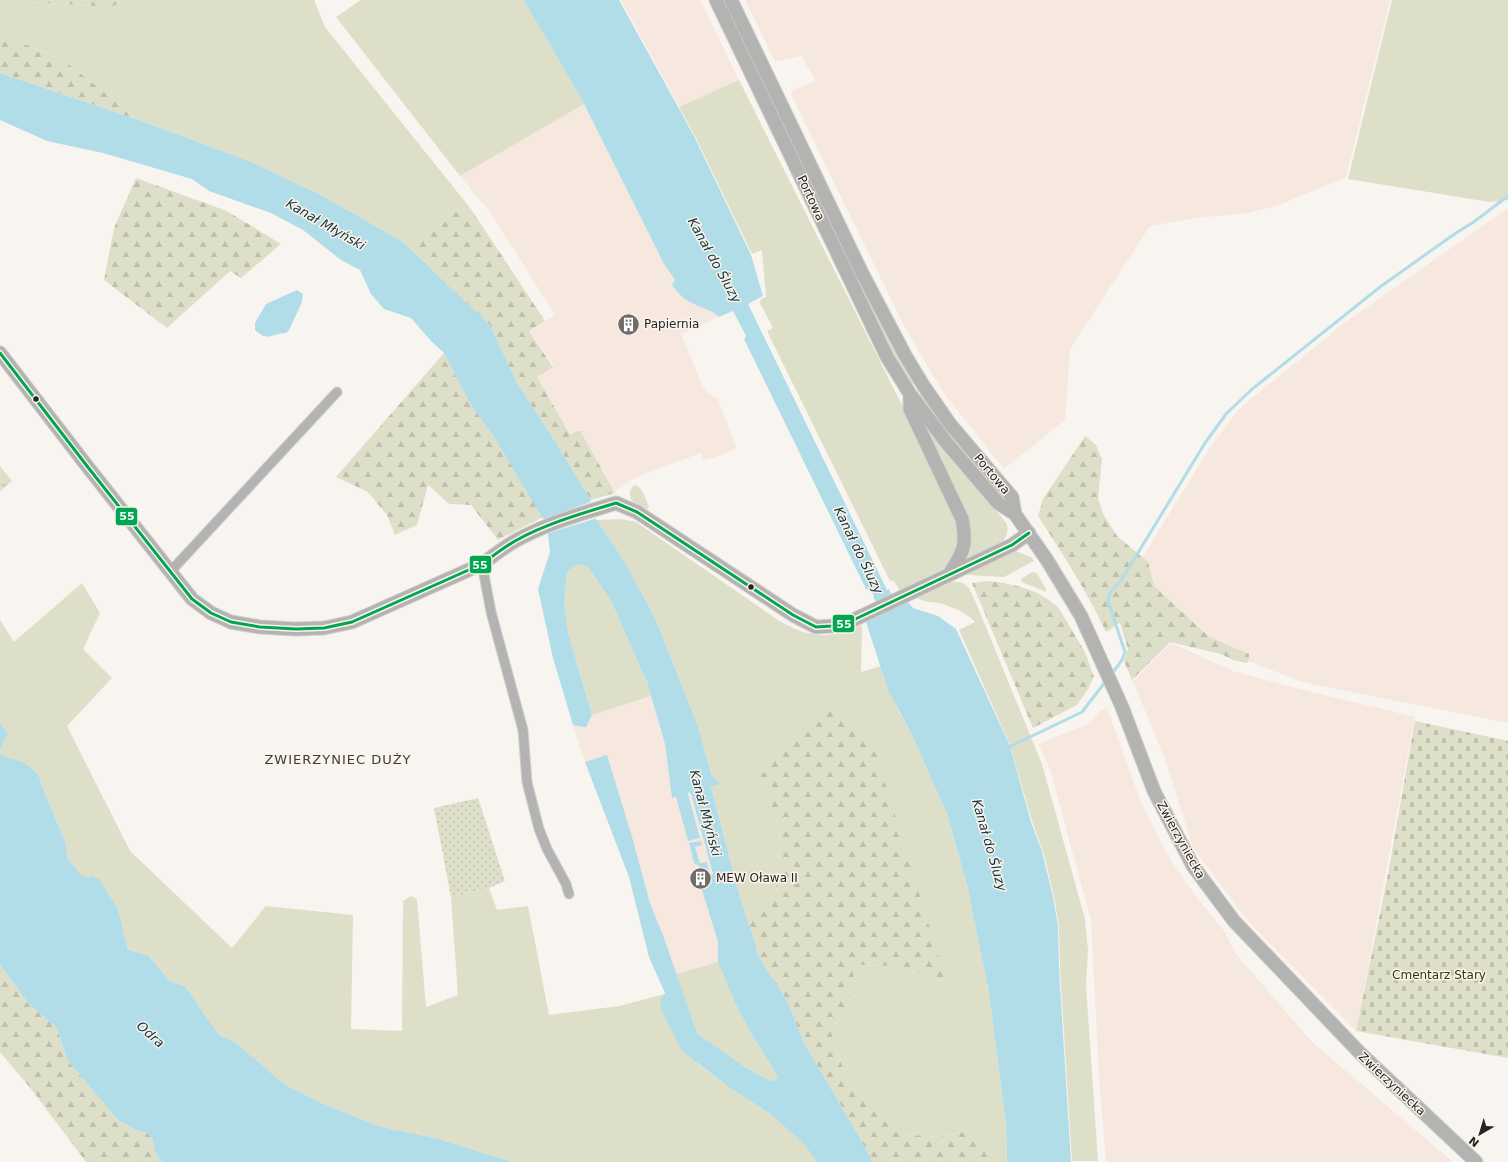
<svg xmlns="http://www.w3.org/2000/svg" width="1508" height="1162" viewBox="0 0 1508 1162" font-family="'DejaVu Sans',sans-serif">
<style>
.industrial{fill:#f6e8df}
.grass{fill:#dedfc8}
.forest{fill:url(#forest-firs)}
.cemetery{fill:url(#cemetery-stones)}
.park{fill:url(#park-tufts)}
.garden{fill:url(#garden-dots)}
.water{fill:#b1dde9}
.pier{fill:#f8f4f0}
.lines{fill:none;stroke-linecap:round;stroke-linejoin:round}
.stream{stroke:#b1dde9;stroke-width:3}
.street-casing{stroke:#d2cfcc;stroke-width:11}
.secondary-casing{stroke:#d2cfcc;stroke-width:15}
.street{stroke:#b4b3b4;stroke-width:9}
.secondary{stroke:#b3b3b2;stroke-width:13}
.bus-1-casing{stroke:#fbf4ec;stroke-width:6}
.bus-1{stroke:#00a651;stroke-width:3}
.bus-dot{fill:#272421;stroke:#fbf4ec;stroke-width:1.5}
.labels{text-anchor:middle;stroke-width:3;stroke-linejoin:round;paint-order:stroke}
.street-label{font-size:12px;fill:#272421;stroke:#fbf4ec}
.poi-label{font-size:12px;fill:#272421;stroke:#fbf4ec;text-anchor:start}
.park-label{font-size:12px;fill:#32360c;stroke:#fbf4ec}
.water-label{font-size:13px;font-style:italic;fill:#14343d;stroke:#fbf4ec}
.neighbourhood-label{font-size:13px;letter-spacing:1px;fill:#3e3933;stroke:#fbf4ec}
.line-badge{stroke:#fbf4ec;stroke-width:1.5}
.badge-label{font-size:11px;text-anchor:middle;font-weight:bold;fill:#fff}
</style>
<defs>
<pattern id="forest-firs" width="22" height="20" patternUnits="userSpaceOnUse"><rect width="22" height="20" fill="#dedfc8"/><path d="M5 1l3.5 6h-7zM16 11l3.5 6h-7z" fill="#bebfac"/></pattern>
<pattern id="cemetery-stones" width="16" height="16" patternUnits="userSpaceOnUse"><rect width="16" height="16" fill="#dedfc8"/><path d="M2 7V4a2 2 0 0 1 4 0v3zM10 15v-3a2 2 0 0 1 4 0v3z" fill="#bebfac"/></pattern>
<pattern id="park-tufts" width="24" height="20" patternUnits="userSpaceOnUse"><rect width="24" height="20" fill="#dedfc8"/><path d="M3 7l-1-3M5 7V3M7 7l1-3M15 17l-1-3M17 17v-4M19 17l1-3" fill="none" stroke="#bebfac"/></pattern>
<pattern id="garden-dots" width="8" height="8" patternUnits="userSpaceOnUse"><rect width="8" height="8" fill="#dedfc8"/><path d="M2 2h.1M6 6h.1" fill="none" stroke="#bebfac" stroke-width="1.8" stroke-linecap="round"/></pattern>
</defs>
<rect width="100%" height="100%" fill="#f8f4f0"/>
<path class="industrial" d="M 621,0 L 700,0 L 739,80 L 679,107 Z
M 745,0 L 1390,0 L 1346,177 L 1279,205 L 1248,213 L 1196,218 L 1150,226 L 1070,349 L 1065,420 L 1004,469 L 943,392 L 905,328 L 845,205 L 791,94 L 793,90 L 816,81 L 801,56 L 779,61 L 775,61 Z
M 584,104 L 664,264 L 675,280 L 719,317 L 681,334 L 702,385 L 707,393 L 718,399 L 736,447 L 735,450 L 706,460 L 703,459 L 701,453 L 649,472 L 629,481 L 615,492 L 580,429 L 570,433 L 537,377 L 554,366 L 530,331 L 555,315 L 490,212 L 460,176 Z
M 1508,208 L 1508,723 L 1311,684 L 1297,680 L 1209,646 L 1131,576 L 1207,452 L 1239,409 L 1343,324 Z
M 1171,643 L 1233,671 L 1288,686 L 1415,717 L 1356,1031 L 1247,920 L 1193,848 L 1166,762 L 1133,681 Z
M 651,696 L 665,744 L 672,798 L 676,797 L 688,841 L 689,791 L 691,794 L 713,874 L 710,875 L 707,862 L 700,864 L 695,847 L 701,845 L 689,843 L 694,863 L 705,870 L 709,885 L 701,887 L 718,943 L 718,962 L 676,974 L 650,903 L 631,833 L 607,756 L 585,762 L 573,725 L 582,727 L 588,722 L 592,715 Z
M 1107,708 L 1142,805 L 1162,844 L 1173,864 L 1197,898 L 1225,932 L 1236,954 L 1312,1042 L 1453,1162 L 1106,1162 L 1099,1076 L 1091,920 L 1050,769 L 1038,744 L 1090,723 L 1101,710 Z"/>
<path class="grass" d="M 0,0 L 22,0 L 27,2 L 111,7 L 127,0 L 314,0 L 325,27 L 471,209 L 458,210 L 437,229 L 403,242 L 325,197 L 249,161 L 139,120 L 66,62 L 0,33 Z
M 361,0 L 523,0 L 546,38 L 584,104 L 460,176 L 336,17 Z
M 1392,0 L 1508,0 L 1508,200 L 1490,202 L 1348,179 Z
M 739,80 L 957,515 L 959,549 L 947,567 L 900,590 L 893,580 L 890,581 L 767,331 L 773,328 L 760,303 L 761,299 L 766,297 L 762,250 L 752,254 L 695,136 L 679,107 Z
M 769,94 L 914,381 L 912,386 L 899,368 L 767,96 Z
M 921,394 L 925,396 L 1007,501 L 1005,502 L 954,445 L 918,396 Z
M 919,415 L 1007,524 C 1012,545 985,552 970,559 L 967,558 L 966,554 L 969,535 Z
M 636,485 C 643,489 646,499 649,507 L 647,509 C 636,506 624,498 633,486 Z
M 620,519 L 636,522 L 781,622 C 812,639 830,639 862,625 L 861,672 L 881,666 L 884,678 L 898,710 L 912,735 L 947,814 L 968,889 L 989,993 L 1006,1125 L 1007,1162 L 988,1162 L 988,1155 L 972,1130 L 939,1137 L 900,1134 L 848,1083 L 831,1032 L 848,1006 L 855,965 L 895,966 L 946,981 L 760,777 L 780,829 L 776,894 L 744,914 L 711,787 L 719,784 L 712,776 L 698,726 L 656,620 L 625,562 L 596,520 Z
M 1013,550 L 1031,557 L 1034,561 L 1004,577 L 967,575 L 965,572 Z
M 576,563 L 587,566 L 610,599 L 647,682 L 651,696 L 592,715 L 569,636 L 564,605 L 567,572 Z
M 1032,572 L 1037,573 L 1046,589 L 1046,592 L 1022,582 L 1021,579 Z
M 951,582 C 969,580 969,589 976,603 L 1042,764 L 1085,919 L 1088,950 L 1086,986 L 1098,1161 L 1072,1161 L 1060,969 L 1059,927 L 1054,897 L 1044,854 L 1032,821 L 1010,745 L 959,630 L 975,622 C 969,614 949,605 939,603 C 932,602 923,602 917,598 Z
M 82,583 L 100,613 L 83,649 L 112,678 L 67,726 L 130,851 L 232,948 L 266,906 L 353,915 L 351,1029 L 402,1031 L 403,901 L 411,896 L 417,899 L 426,1007 L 458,995 L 451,897 L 489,888 L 497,910 L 528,906 L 549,1015 L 619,1006 L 665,994 L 662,1012 L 671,1027 L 698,1064 L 730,1088 L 769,1113 L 803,1143 L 817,1162 L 515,1162 L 499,1158 L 439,1139 L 378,1126 L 322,1103 L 284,1084 L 235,1042 L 219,1035 L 185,986 L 170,981 L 148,955 L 128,950 L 118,909 L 87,878 L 81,874 L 68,859 L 65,841 L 42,786 C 41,775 31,765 20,761 C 13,758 6,759 0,753 L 0,750 L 8,733 L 0,723 L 0,620 L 14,642 Z
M 718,962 L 735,1003 L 749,1030 L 778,1077 L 777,1079 L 771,1081 L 748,1069 L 697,1033 L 676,974 Z"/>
<path class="forest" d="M 22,0 L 127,0 L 111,7 L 27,2 Z
M 0,33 L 66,62 L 139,120 L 0,73 Z
M 136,178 L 227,211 L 281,244 L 241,278 L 230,271 L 167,328 L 104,280 L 114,228 Z
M 471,209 L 545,321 L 529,331 L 553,367 L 537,377 L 570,434 L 580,430 L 615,493 L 591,500 L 549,432 L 517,383 L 490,325 L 403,242 L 437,229 L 458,210 Z
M 444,353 L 469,402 L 494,437 L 543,517 L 498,540 L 471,505 L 449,504 L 428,485 L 417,525 L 395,535 L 387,515 L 368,492 L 336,477 Z
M 1085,436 L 1096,445 L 1102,459 L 1098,498 L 1103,514 L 1117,536 L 1148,562 L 1154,586 L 1209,637 L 1249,654 L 1249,659 L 1247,663 L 1233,660 L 1221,654 L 1170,642 L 1132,680 L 1124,661 L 1128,649 L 1120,623 L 1106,632 C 1087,592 1063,554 1038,516 L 1043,499 Z
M 989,581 C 1013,584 1043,590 1060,610 L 1085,652 L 1094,677 L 1088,689 L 1077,705 L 1033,728 L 972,583 Z
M 832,707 L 867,735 L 875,750 L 946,981 L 895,966 L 855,965 L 848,1006 L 831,1032 L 848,1083 L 900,1134 L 939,1137 L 972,1130 L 988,1155 L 988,1162 L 873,1162 L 853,1126 L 804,1043 L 788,1002 L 759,957 L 744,914 L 776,894 L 780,829 L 760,777 L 802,727 Z
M 0,965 L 28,1003 L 57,1028 L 68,1061 L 118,1120 L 136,1130 L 147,1133 L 153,1139 C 153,1149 156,1155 162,1162 L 86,1162 L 32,1090 L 0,1052 Z"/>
<path class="cemetery" d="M 1415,721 L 1508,741 L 1508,1058 L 1356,1031 L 1388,874 Z"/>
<path class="park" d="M 0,466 L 12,481 L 0,491 Z"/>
<path class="garden" d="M 478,798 L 505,881 L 489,888 L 451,897 L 434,808 Z"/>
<path class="water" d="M 523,0 L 619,0 L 694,136 L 751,255 L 763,296 L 748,304 L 887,590 L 889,589 L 897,607 L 908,602 L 913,608 L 938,616 L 956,629 L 1010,746 L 1031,822 L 1042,851 L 1053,897 L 1058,926 L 1059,969 L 1071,1162 L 1007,1162 L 1006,1125 L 989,993 L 968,889 L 947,814 L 912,735 L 888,690 L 866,622 L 883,614 L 873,597 L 874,596 L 871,591 L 866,589 L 744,339 L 746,337 L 745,334 L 733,311 L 719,317 C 712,310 702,308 694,304 C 684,300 678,293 672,285 L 675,280 L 664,264 L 584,104 L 546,38 Z
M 0,73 L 139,120 L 249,161 L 325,197 L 403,242 L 490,325 L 517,383 L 549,432 L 591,500 L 589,509 L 625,562 L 656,620 L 698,726 L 712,776 L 720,784 L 711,787 L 739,894 L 759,957 L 788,1002 L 804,1043 L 853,1126 L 873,1162 L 817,1162 L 803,1143 L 769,1113 L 730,1088 L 683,1052 L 662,1012 L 660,1001 L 665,993 L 649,957 L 629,877 L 585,762 L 607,755 L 631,833 L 650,903 L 664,938 L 697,1033 L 748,1069 L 771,1081 L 777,1079 L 778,1077 L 749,1030 L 735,1003 L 718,962 L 718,942 L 701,887 L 709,885 L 705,870 L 694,863 L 689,843 L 701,841 L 702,845 L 695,847 L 700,863 L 707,862 L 710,874 L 713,874 L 691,794 L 689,792 L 688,794 L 700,838 L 688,841 L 676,797 L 672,798 L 665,744 L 647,682 L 610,599 L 587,566 L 576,564 L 567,572 L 564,605 L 569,636 L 592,715 L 586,727 L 583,727 L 573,725 L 553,658 L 538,589 L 550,552 L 547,525 L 494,437 L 469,402 L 444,353 L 431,341 L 411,318 L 384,309 L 371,294 L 360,270 L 341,260 L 303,230 L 271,213 L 209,191 L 192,179 L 103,153 L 47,141 L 0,120 Z
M 297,290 L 303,294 L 302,302 L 289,330 L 286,333 C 271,333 269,343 255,330 L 255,323 L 266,304 Z
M 0,723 L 8,733 L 0,750 Z
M 0,753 C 6,759 13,758 20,761 C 31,765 41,775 42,786 L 65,841 L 68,859 L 81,874 L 87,878 L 92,876 L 99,879 L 118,909 L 128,950 L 148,955 L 170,981 L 185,986 L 219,1035 L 235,1042 L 284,1084 L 322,1103 L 378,1126 L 439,1139 L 499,1158 L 515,1162 L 162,1162 C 156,1155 153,1149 153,1139 L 147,1133 L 136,1130 L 118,1120 L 68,1061 L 57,1028 L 28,1003 L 0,965 Z"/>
<path class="pier" d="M 593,501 L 591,508 L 597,518 L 546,534 L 546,525 L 542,520 Z"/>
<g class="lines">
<path class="stream" d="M 1111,675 L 1122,660 L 1125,652 L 1108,601 L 1110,593 L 1122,579 L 1205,443 L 1226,414 L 1251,390 L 1380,287 L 1453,235 L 1475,221 L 1508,196
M 1007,748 L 1082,712 L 1106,681"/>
<defs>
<path id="street" d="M 482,564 L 491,612 L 523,730 L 527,782 L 539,829 L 547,849 L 566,884 L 569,894
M 170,572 L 337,392"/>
<path id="secondary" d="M 716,0 L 887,357 L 910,394 L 946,442 L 998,503 L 1015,514
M 731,0 L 863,275 L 905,355 L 923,385 L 950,424 L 1012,497 L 1015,514 L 1047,560 L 1081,616 L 1122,707 L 1154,791 L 1193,866 L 1234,921 L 1360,1053 L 1476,1162
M 0,353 L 87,466 L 192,599 L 211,613 L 231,622 L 260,627 L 296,629 L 324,628 L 352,622 L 482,564 C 493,556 503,548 515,541 C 545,524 583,513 616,503 L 637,512 L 793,615 L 816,627 L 832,626 L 847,623 L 1012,545 L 1029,533
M 910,394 L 910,409 L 962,519 C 967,545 964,551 950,573"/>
</defs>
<use href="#street" class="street-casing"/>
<use href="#secondary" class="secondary-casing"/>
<use href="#street" class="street"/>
<use href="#secondary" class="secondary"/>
<defs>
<path id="bus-1" d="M 0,353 L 87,466 L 192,599 L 211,613 L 231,622 L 260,627 L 296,629 L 324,628 L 352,622 L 482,564 C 493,556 503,548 515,541 C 545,524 583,513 616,503 L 637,512 L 793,615 L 816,627 L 832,626 L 847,623 L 1012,545 L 1029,533"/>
</defs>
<use href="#bus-1" class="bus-1-casing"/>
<use href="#bus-1" class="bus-1"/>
</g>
<defs>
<symbol id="building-disc" viewBox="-11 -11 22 22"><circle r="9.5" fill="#706d69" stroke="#fbf4ec"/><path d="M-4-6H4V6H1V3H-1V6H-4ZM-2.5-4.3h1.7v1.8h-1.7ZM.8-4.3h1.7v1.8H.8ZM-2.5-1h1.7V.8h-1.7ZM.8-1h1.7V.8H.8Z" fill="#fff"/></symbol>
</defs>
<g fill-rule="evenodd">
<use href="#building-disc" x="616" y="312" width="25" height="25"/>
<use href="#building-disc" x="688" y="866" width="25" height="25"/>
</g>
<g class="bus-dot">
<circle cx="36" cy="399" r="3.5"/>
<circle cx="751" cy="587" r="3.5"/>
</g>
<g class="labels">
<g class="street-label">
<text transform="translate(811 198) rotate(65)" y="4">Portowa</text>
<text transform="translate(992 474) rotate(50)" y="4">Portowa</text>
<text transform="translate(1181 840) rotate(61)" y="4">Zwierzyniecka</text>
<text transform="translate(1392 1084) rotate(43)" y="4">Zwierzyniecka</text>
</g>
<g class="poi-label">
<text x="644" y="328">Papiernia</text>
<text x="716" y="882">MEW Oława II</text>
</g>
<g class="park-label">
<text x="1439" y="979">Cmentarz Stary</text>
</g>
<g class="water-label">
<text transform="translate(326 224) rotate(30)" y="5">Kanał Młyński</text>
<text transform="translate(715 260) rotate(61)" y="5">Kanał do Śluzy</text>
<text transform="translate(859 550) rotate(64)" y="5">Kanał do Śluzy</text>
<text transform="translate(706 813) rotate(75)" y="5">Kanał Młyński</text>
<text transform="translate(990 845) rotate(74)" y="5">Kanał do Śluzy</text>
<text transform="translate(151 1034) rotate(42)" y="5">Odra</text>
</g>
<g class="neighbourhood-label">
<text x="338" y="764">ZWIERZYNIEC DUŻY</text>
</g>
</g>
<g class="line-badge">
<rect x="115" y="507" width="23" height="19" rx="4" fill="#00a651"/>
<rect x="469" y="555" width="23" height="19" rx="4" fill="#00a651"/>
<rect x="832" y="614" width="23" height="19" rx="4" fill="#00a651"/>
</g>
<g class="badge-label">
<text x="127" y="520">55</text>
<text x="480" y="569">55</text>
<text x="844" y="628">55</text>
</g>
<g transform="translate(1480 1134) rotate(218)" stroke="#fbf4ec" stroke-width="3" paint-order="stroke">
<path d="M0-3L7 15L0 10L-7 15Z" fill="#272421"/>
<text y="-6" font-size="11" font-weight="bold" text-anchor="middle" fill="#272421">N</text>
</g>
</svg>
